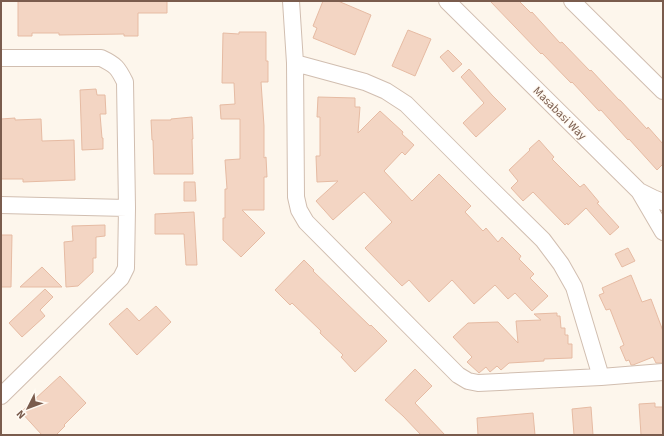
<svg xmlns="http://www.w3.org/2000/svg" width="664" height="436" viewBox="0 0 664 436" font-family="'Source Sans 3',sans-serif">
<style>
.building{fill:#f3d5c3;stroke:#e6bba3}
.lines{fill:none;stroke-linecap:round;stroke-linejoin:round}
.minor-casing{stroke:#d1beb0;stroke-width:18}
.minor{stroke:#fff;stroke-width:16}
.labels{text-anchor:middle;stroke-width:3;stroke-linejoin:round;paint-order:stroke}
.street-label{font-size:12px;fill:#7a5c4d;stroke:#fffaf3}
</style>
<rect width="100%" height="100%" fill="#fdf6ec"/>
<path class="building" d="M 18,1 L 167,1 L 167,13 L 138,13 L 138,36 L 124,36 L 124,34 L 59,35 L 59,33 L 32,33 L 32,36 L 18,36 Z
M 323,1 L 338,1 L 371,15 L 355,55 L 313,38 L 317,28 L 313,26 Z
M 490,1 L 519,1 L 531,13 L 532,12 L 560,43 L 562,42 L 590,71 L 591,70 L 619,100 L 620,100 L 647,129 L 648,127 L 663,144 L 663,164 L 657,170 L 629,139 L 628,140 L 601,110 L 599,111 L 572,82 L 571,83 L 542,53 L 541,54 Z
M 408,30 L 431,39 L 415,76 L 392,66 Z
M 239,32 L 266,32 L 266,61 L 268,61 L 268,82 L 261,82 L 264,126 L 264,158 L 266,157 L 267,177 L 264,177 L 264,210 L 242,210 L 265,233 L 241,257 L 223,240 L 223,218 L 225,218 L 225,189 L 227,189 L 225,160 L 240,159 L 240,119 L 221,119 L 220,105 L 235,104 L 234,83 L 222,83 L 223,33 L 239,34 Z
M 448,50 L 462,64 L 453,72 L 440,57 Z
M 469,69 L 492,95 L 506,109 L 476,137 L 463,123 L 484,103 L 461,77 Z
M 96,89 L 97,95 L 105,95 L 106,114 L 100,114 L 102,138 L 103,138 L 103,149 L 82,150 L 80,90 Z
M 318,97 L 355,98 L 355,107 L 360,107 L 358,133 L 380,111 L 403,132 L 402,134 L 414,145 L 405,155 L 402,152 L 384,171 L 412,201 L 439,174 L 471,206 L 465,212 L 483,231 L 486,228 L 498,242 L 502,237 L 521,256 L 519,259 L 534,274 L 530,278 L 548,296 L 532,311 L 515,293 L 508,299 L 495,285 L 474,304 L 452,280 L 429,302 L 409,280 L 402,286 L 365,248 L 392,222 L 364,192 L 333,220 L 316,201 L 338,181 L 317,182 L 316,156 L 320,156 L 320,117 L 317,117 Z
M 192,117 L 193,139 L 192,139 L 193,174 L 154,174 L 153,140 L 152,140 L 151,120 L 171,120 L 171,119 Z
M 15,118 L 15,120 L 41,119 L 42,141 L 74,140 L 75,180 L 23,182 L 23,179 L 1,179 L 1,119 Z
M 539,140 L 554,157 L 552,159 L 580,187 L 584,184 L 599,202 L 597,203 L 619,227 L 610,235 L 586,208 L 568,225 L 567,223 L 565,225 L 533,192 L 523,201 L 511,188 L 518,181 L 509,170 L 530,150 L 529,149 Z
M 184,182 L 195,182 L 196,201 L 184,201 Z
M 194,212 L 197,265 L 186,265 L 184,234 L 155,234 L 155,214 Z
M 105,225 L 105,236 L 96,237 L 96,258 L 93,258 L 93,272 L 78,286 L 66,287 L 64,242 L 73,241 L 72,226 Z
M 1,235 L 12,235 L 11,287 L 1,287 Z
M 628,248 L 635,261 L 622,267 L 615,254 Z
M 304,260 L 314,270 L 313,271 L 370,326 L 371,325 L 387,341 L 355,372 L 341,357 L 343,355 L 320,333 L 321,331 L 292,303 L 290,305 L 275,290 Z
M 42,267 L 62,287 L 20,287 Z
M 631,275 L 642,302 L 651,299 L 663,331 L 663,363 L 656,363 L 653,357 L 633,365 L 631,365 L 629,360 L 626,361 L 620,347 L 624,345 L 610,309 L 606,310 L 599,295 L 604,293 L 602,288 Z
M 45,289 L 53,297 L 40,310 L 45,316 L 22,337 L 9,323 Z
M 156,306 L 171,322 L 137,355 L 109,324 L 127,308 L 139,321 Z
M 557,313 L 557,316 L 560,316 L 561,328 L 565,328 L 565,335 L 568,335 L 568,344 L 572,344 L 572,358 L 544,359 L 544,361 L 509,363 L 501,370 L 497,366 L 490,372 L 486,367 L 479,373 L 467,362 L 472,357 L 453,337 L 468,323 L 498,322 L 518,343 L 516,321 L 541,320 L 534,314 Z
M 415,369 L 432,386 L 415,403 L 445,435 L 421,435 L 403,416 L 385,400 Z
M 60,376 L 86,403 L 64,425 L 65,426 L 56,435 L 42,435 L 21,412 Z
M 655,403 L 655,407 L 663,407 L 663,435 L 641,435 L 639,404 Z
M 591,407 L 593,435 L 574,435 L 572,409 Z
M 533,413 L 535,435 L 478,435 L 477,418 Z"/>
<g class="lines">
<defs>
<path id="minor" d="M 291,1 L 295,63 L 296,197 L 299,210 L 306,222 L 458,375 L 468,381 L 478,383 L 601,377 L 663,372
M 447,1 L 639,191 L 663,232
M 572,1 L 663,91
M 1,58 L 101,58 C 116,65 118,68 125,82 L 127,208 L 126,268 L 121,278 L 1,396
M 295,63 L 365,82 L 386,91 L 406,104 L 480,178 L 543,240 L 561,264 L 574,287 L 601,377
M 639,191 L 653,198 L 663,202
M 1,205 L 127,208"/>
</defs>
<use href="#minor" class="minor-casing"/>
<use href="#minor" class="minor"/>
</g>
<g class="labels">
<g class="street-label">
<text transform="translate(560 113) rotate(45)" y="4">Masabasi Way</text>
</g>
</g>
<rect width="664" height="436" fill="none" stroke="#7a5c4d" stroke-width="4"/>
<g transform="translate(28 408) rotate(228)" stroke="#fffaf3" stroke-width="3" paint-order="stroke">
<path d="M0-3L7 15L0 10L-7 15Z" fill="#7a5c4d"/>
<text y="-6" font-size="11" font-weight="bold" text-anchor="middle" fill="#7a5c4d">N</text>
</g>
</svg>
